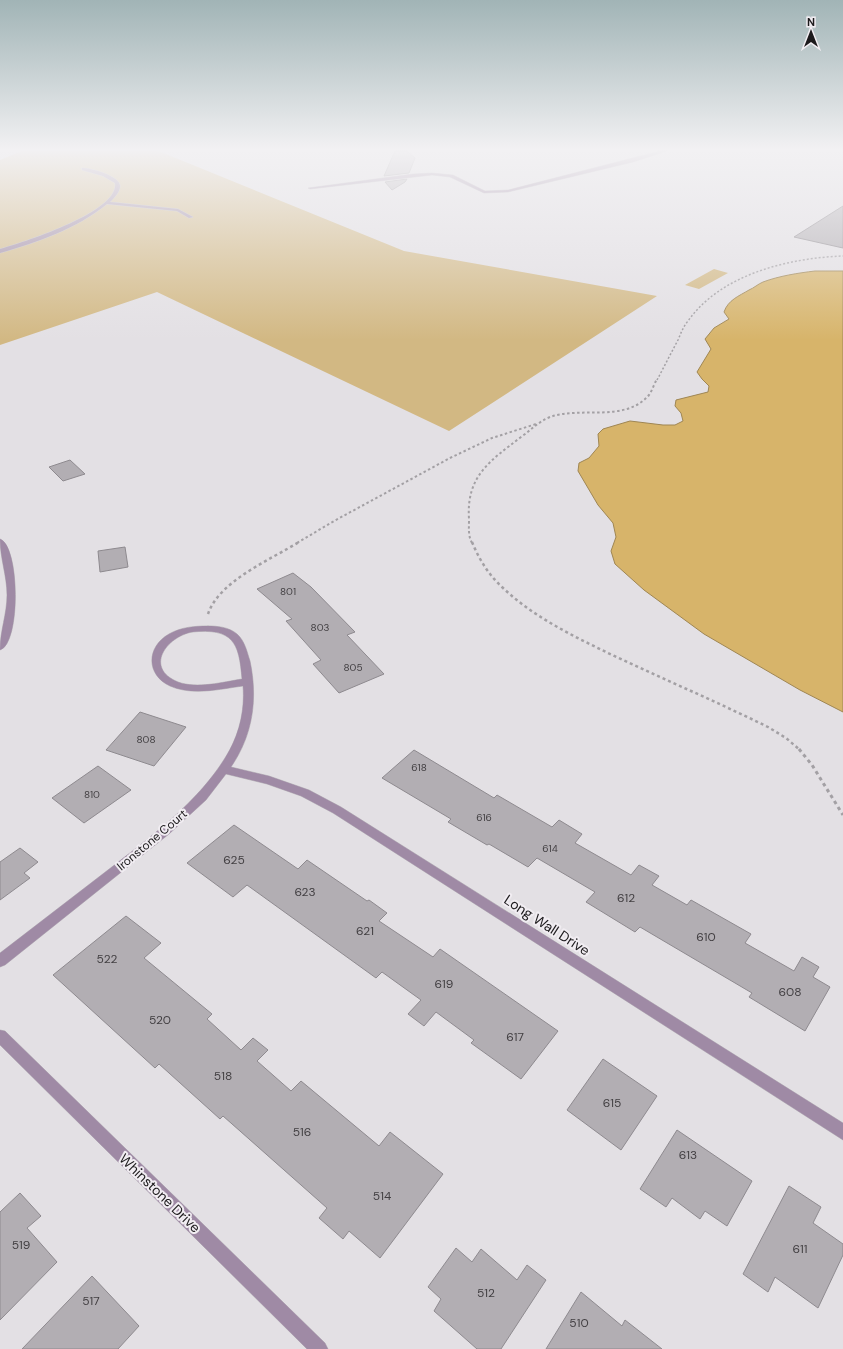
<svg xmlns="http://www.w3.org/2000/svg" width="843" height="1349" viewBox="0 0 843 1349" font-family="'DM Sans',sans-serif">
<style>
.green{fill:#d2b883}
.water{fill:#d7b46a;stroke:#9f8653}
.building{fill:#b2aeb3;stroke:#8e8a8f}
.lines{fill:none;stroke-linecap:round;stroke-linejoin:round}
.minor-casing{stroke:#bfbcc0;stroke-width:1}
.path-far3{stroke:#a3a0a4;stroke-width:1.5;stroke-dasharray:2 2;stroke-linecap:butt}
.path-far2{stroke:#a3a0a4;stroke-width:2;stroke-dasharray:2.5 2.5;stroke-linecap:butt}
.path-far1{stroke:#a3a0a4;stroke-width:2.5;stroke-dasharray:3 3;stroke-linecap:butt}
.path{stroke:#a3a0a4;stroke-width:3;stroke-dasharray:3.5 3.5;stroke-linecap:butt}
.minor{fill:#9f8aa5;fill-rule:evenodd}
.labels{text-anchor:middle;stroke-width:4;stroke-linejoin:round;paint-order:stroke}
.number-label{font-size:10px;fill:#423f42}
.street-label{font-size:12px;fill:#1c1a1c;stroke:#f1edf2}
.near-number-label{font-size:12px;fill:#423f42}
.near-street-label{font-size:14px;fill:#1c1a1c;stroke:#f1edf2}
</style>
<rect width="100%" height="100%" fill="#e3e0e4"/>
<path class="green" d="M 22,151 L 154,151 L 161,152 L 404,251 L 657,296 L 449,431 L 157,292 L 0,345 L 0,160 Z
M 714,269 L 728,273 L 699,289 L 685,285 Z"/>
<path class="water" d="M 815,271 L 843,271 L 843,712 L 800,690 L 704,634 L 644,590 L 615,564 L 611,551 L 616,537 L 613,523 L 598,505 L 578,471 L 579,463 L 589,458 L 599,446 L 598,434 L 603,429 L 630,421 L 663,425 L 675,425 L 683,421 L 681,413 L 675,406 L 676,400 L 708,392 L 709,386 L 702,379 L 697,372 L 711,349 L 705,339 L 714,328 L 729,319 L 724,312 C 728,300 739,296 749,290 C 754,288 758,284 763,282 C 779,276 798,273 815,271 Z"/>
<path class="building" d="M 395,151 L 407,151 L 415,158 L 409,173 L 384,176 Z
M 407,179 L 405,182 L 392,190 L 385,182 Z
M 843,206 L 843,248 L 794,237 Z
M 70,460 L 85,474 L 63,481 L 49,467 Z
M 125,547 L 128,567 L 100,572 L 98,551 Z
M 293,573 L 311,587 L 355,632 L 347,635 L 384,674 L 339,693 L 313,664 L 321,660 L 286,621 L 292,619 L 257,589 Z
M 140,712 L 186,727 L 154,766 L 106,750 Z
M 414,750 L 494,798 L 497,795 L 552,827 L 559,820 L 582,834 L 575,843 L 631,875 L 639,865 L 659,876 L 652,885 L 687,905 L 691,900 L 751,934 L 745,943 L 794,971 L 802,957 L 819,967 L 813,977 L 830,987 L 805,1031 L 749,997 L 752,993 L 640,927 L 635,932 L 586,902 L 595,892 L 537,858 L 528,867 L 489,844 L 487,845 L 448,822 L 451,819 L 382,778 Z
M 98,766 L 131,790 L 84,823 L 52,798 Z
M 234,825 L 298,869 L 307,860 L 367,901 L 369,900 L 387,913 L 379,921 L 433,957 L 440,949 L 558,1031 L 521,1079 L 471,1043 L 474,1040 L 436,1012 L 424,1026 L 408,1014 L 421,1000 L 382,972 L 376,978 L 247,885 L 233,897 L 187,863 Z
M 20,848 L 38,862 L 24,873 L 30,878 L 0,900 L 0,862 Z
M 126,916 L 161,943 L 144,958 L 212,1014 L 207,1019 L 241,1050 L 253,1038 L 268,1050 L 257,1061 L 291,1091 L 301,1081 L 379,1146 L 390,1132 L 443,1174 L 380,1258 L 349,1231 L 343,1239 L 319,1218 L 327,1208 L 223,1116 L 220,1119 L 159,1064 L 155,1068 L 53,975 Z
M 603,1059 L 657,1096 L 621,1150 L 567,1110 Z
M 677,1130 L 752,1181 L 727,1226 L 705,1211 L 700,1219 L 672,1198 L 666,1207 L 640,1189 Z
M 789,1186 L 821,1207 L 813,1223 L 843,1244 L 843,1255 L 818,1308 L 775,1277 L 768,1292 L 743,1274 Z
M 20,1193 L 41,1216 L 27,1228 L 57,1262 L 0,1320 L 0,1212 Z
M 456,1248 L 472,1262 L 481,1249 L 517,1280 L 527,1265 L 546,1280 L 501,1349 L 477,1349 L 434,1311 L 441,1299 L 428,1287 Z
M 92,1276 L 139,1326 L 118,1349 L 22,1349 Z
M 581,1292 L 622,1326 L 625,1320 L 662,1349 L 546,1349 Z"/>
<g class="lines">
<defs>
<path id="minor" d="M 660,151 L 667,151 L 633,162 L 508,192 L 484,193 L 450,177 L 432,175 L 310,189 L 308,188 L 413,174 L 432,173 L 453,175 L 485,191 L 508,190 Z
M 82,168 C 91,168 120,176 120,186 C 120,192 114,198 110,202 L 178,209 L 193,217 L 189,218 L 177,211 L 107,204 C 76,229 38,242 0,253 L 0,249 C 21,243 120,212 115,183 L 103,176 L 82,170 Z
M 0,539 C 20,545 21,644 0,650 C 0,631 7,614 7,595 C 7,576 0,558 0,539 Z
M 208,626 C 217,626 229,627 237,634 C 245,641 247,652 250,661 C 258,699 253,735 231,767 L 269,776 L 309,790 L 341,807 L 843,1123 L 843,1140 L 333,813 L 301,796 L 267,784 L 226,774 L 206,800 L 169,834 L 5,965 L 0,967 L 0,953 C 39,923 78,893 117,863 C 157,832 199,800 225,758 C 239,736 245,711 243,686 C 220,689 193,696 170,686 C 146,675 146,647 169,634 C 181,627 195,626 208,626 ZM 192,632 C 233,628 239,642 242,679 C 223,682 197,689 178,682 C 144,668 166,637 192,632 Z
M 0,1030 L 5,1031 L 325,1343 L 328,1349 L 307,1349 L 0,1045 Z"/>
</defs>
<use href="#minor" class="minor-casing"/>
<path class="path-far3" d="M 657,380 C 664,367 671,353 678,340 C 681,333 683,327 688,321 C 721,274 789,258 843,256"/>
<path class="path-far2" d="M 297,543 L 334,521 L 450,458 L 492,438 L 536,424
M 472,543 C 468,536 469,528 469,519 C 466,476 490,461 521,437 C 531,430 538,422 550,417 C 581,406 625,423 649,395 C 652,391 654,384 657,379"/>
<path class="path-far1" d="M 472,542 C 479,559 488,574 502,587 C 532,616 571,635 608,653 C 661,678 715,701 768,727 L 786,738 L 800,750
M 208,614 C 219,581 270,560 299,542"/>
<path class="path" d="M 799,749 L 812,765 L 843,815"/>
<use href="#minor" class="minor"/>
</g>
<linearGradient id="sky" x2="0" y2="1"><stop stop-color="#a1b4b6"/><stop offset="0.44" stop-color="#f2f1f3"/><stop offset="1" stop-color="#f2f1f3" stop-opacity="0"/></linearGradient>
<rect width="843" height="340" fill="url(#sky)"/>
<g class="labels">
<g class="number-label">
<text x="288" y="595">801</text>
<text x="320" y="631">803</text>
<text x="353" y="671">805</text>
<text x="146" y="743">808</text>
<text x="419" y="771">618</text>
<text x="92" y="798">810</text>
<text x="484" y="821">616</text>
<text x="550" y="852">614</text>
</g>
<g class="street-label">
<text transform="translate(152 840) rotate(-40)" y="4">Ironstone Court</text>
</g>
<g class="near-number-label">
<text x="234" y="864">625</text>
<text x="305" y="896">623</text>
<text x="626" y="902">612</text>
<text x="365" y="935">621</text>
<text x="706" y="941">610</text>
<text x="107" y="963">522</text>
<text x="444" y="988">619</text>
<text x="790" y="996">608</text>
<text x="160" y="1024">520</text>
<text x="515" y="1041">617</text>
<text x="223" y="1080">518</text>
<text x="612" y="1107">615</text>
<text x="302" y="1136">516</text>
<text x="688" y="1159">613</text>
<text x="382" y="1200">514</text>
<text x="21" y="1249">519</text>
<text x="800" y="1253">611</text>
<text x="486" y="1297">512</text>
<text x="91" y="1305">517</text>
<text x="579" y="1327">510</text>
</g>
<g class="near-street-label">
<text transform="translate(547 925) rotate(33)" y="5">Long Wall Drive</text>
<text transform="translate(160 1193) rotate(44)" y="5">Whinstone Drive</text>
</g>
</g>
<g transform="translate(811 32)" stroke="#f1edf2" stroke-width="3" paint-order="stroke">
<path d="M0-3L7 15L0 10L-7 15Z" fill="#1c1a1c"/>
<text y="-6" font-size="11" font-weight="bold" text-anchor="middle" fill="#1c1a1c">N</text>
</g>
</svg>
